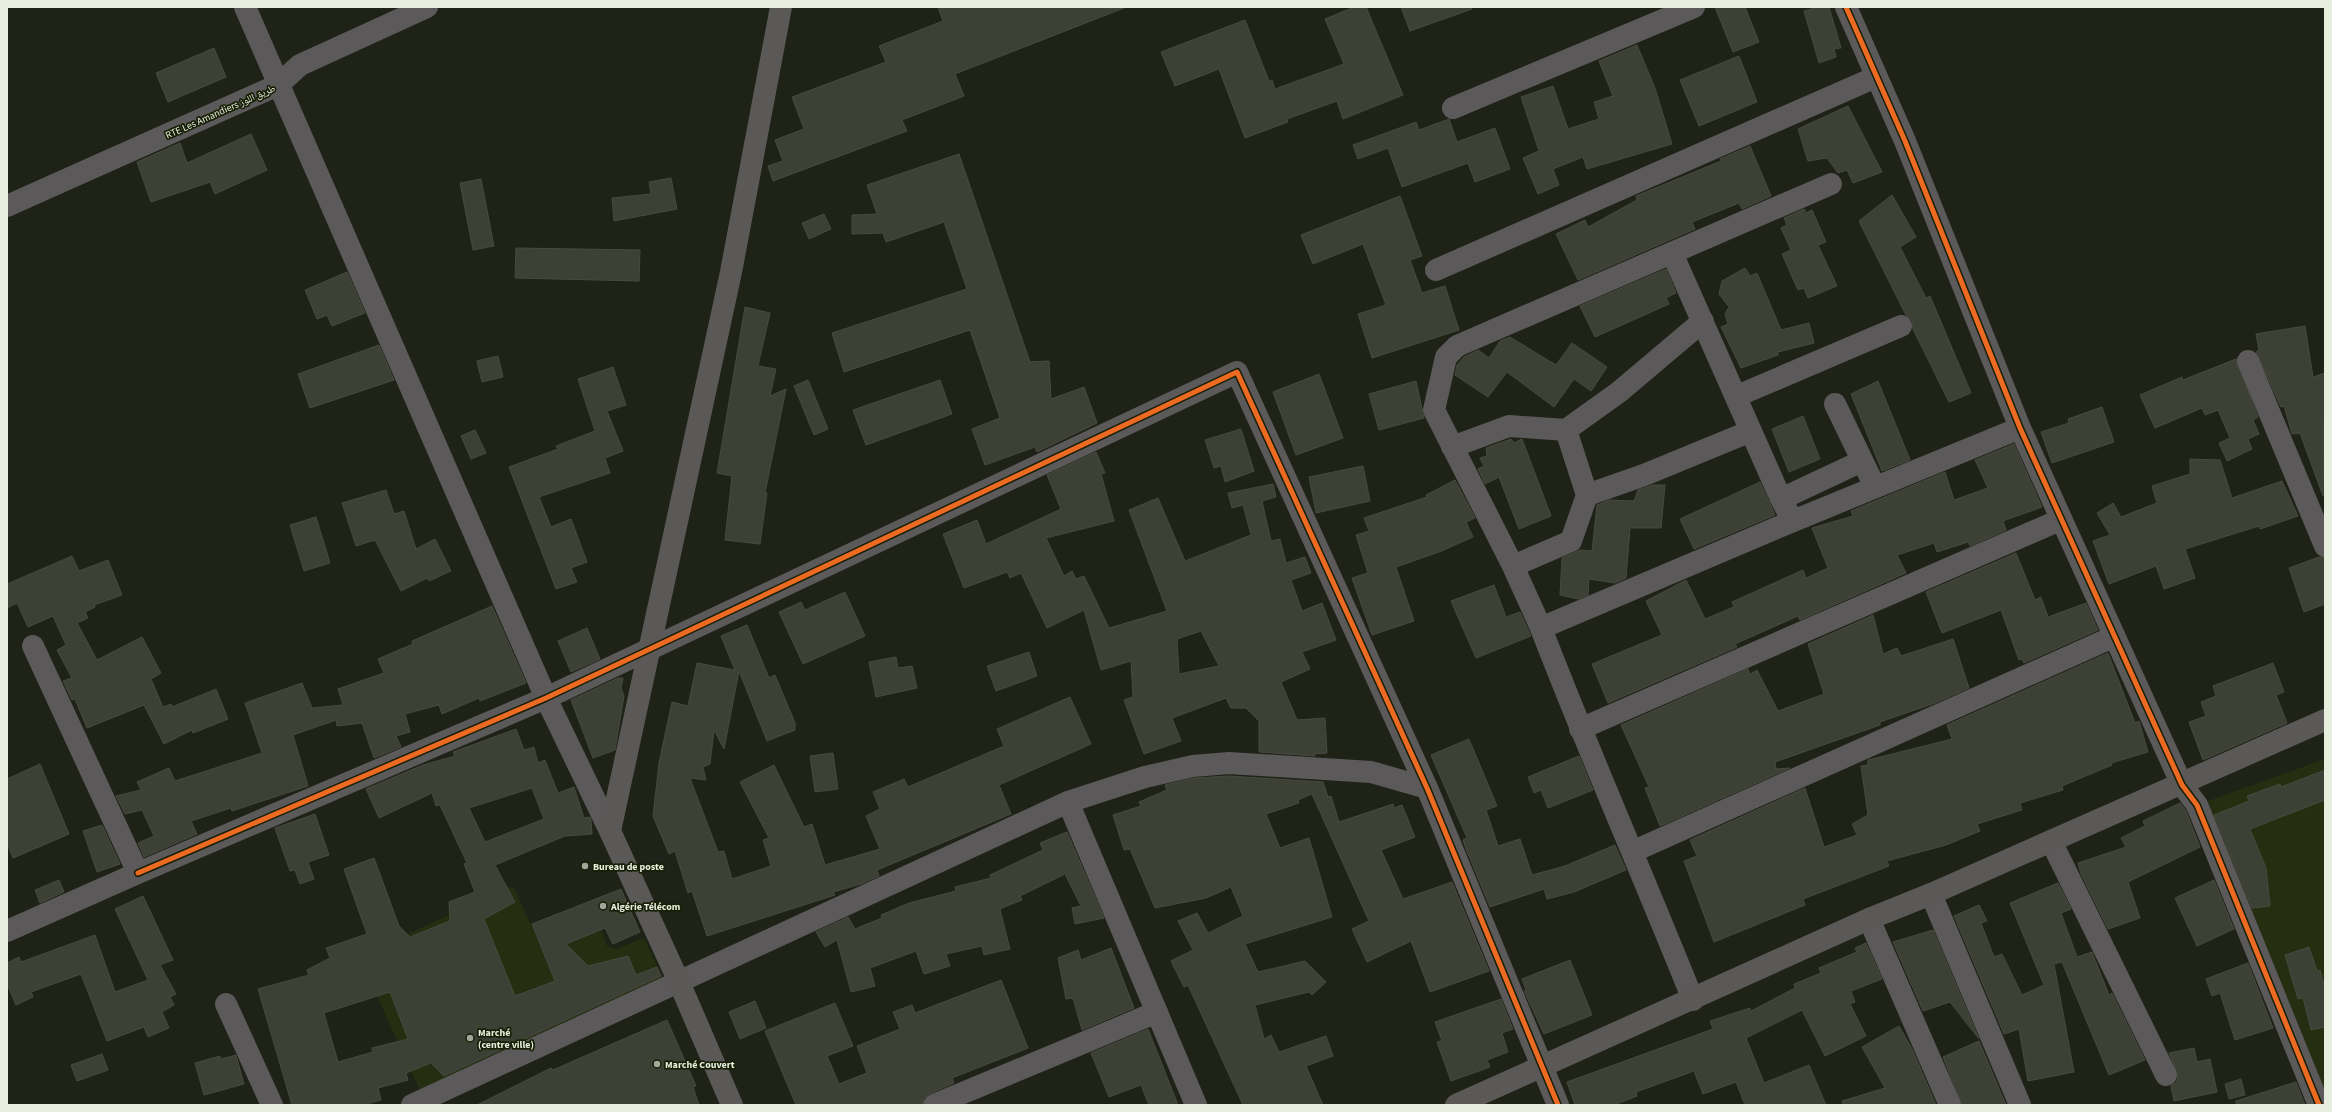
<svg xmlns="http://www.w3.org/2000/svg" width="2332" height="1112" viewBox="0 0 2332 1112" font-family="'Source Sans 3','Noto Naskh Arabic',sans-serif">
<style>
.built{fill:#252e11}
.building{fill:#3c4035;stroke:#474a40;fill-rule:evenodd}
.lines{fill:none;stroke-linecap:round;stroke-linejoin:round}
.minor{stroke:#5b595a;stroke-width:22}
.major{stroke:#5b5957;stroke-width:22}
.cycleway-casing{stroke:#181f07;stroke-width:8}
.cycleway{stroke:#ed6a23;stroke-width:5}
.poi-dot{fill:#a2a798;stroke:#181f07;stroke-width:1.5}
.labels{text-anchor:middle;stroke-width:3.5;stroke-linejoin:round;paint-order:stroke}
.street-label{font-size:10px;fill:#e8eede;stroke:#181f07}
.poi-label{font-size:10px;font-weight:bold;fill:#e8eede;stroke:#181f07;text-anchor:start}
</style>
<rect width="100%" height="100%" fill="#1f2317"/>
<path class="built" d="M 2325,759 L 2325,1105 L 2197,805 Z
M 513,886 L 544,953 L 601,929 L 607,946 L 616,949 L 644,938 L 665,983 L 421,1093 L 359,956 Z"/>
<path class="building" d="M 938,7 L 1124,8 L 955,74 L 964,96 L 902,120 L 907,131 L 773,181 L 768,166 L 783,161 L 775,140 L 804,129 L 792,97 L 886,62 L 879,46 L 943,21 Z
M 1354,7 L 1366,7 L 1403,95 L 1343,119 L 1337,101 L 1287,119 L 1288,122 L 1245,138 L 1219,69 L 1175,86 L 1161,52 L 1245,20 L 1269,81 L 1272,80 L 1275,89 L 1344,64 L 1325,19 Z
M 1401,7 L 1471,7 L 1472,9 L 1410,31 Z
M 1715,7 L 1745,7 L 1759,42 L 1733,52 Z
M 1818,7 L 1829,7 L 1841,48 L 1834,49 L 1836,57 L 1819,63 L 1804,11 Z
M 1637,45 L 1655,88 L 1672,144 L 1587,169 L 1583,157 L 1553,169 L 1559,185 L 1538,194 L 1523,158 L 1539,151 L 1521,97 L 1553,86 L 1568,129 L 1599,119 L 1594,102 L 1613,96 L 1599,61 Z
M 214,48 L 226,77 L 168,102 L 156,73 Z
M 1739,56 L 1757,102 L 1699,126 L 1680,80 Z
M 1848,106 L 1882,172 L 1853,183 L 1847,170 L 1838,173 L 1827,158 L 1808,161 L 1798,129 Z
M 1449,119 L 1457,142 L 1495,128 L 1510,169 L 1475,182 L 1468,163 L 1402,187 L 1388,148 L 1358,159 L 1353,145 L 1416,122 L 1419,130 Z
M 251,134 L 267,170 L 215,194 L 210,182 L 151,202 L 137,162 L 180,143 L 187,163 Z
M 1750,146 L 1771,196 L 1742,209 L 1739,203 L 1692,222 L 1695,229 L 1578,280 L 1556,234 L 1585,220 L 1588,227 L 1637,200 L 1636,196 L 1721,161 L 1720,159 Z
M 959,154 L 1030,362 L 1049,361 L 1051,399 L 1084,387 L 1097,423 L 1037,452 L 1035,447 L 985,465 L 972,429 L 1000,418 L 970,330 L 844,372 L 832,333 L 967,289 L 944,222 L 886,242 L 883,233 L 852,234 L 852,215 L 877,214 L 867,185 Z
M 671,178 L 677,209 L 614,221 L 612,198 L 651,194 L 649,182 Z
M 481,179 L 494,246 L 473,250 L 460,183 Z
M 1892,195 L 1916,237 L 1900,247 L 1926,298 L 1930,296 L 1971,393 L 1949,402 L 1913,329 L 1912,321 L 1906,315 L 1859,221 Z
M 1400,196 L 1422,256 L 1410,260 L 1422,293 L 1445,286 L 1459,330 L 1372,358 L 1358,314 L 1386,305 L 1363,244 L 1313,264 L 1301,235 Z
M 1804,209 L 1806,213 L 1812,210 L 1826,242 L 1818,245 L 1837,286 L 1808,298 L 1804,288 L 1798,290 L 1782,254 L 1791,250 L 1781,228 L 1787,225 L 1784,218 Z
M 824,214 L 831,229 L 809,239 L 802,223 Z
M 516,248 L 640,250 L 639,281 L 515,278 Z
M 1745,268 L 1750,276 L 1757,273 L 1781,330 L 1809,323 L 1814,343 L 1778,352 L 1778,355 L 1741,368 L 1721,327 L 1728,324 L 1725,314 L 1729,307 L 1719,294 L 1722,281 Z
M 1666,269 L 1676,293 L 1666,298 L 1669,304 L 1595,337 L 1580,306 Z
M 347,272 L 365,313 L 332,326 L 327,315 L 317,319 L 305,290 Z
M 745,307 L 770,313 L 758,366 L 776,369 L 770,396 L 786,389 L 765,493 L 767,493 L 760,544 L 725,540 L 732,476 L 717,473 Z
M 2305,326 L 2313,377 L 2325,373 L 2323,496 L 2300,433 L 2292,434 L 2284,406 L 2281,407 L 2256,352 L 2259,350 L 2256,334 Z
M 1510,337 L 1556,365 L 1572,343 L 1607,367 L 1591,391 L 1574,379 L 1554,407 L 1507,372 L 1488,397 L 1455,375 L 1457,365 L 1464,357 L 1478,350 L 1489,358 L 1500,341 Z
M 379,345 L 394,380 L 310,408 L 298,374 Z
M 498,356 L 503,377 L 482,382 L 477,361 Z
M 2236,359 L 2258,417 L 2253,420 L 2259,434 L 2248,439 L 2252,449 L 2227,461 L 2219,443 L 2230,438 L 2218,410 L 2205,415 L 2202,408 L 2155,428 L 2140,395 L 2182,377 L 2183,380 Z
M 613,367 L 626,405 L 607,411 L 623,451 L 605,458 L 610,473 L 539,497 L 551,527 L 571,519 L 587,562 L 571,568 L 577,582 L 556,589 L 509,467 L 558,449 L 556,446 L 595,431 L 578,379 Z
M 1319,374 L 1343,438 L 1296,455 L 1273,392 Z
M 808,380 L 828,429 L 814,435 L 794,386 Z
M 940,380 L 952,414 L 866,445 L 853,410 Z
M 1416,381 L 1424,418 L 1379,430 L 1369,394 Z
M 1878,381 L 1910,460 L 1882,471 L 1851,394 Z
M 2102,407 L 2114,442 L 2052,463 L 2041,432 L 2069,423 L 2068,419 Z
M 1803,416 L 1820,459 L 1789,472 L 1772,429 Z
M 1241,429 L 1254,471 L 1225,482 L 1221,466 L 1214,468 L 1205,440 Z
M 475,430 L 486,453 L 471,459 L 461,436 Z
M 1511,439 L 1514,443 L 1522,439 L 1551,516 L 1519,529 L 1499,477 L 1485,484 L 1478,469 L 1484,466 L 1480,458 L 1487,456 L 1486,448 Z
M 2014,444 L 2042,507 L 2003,521 L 2006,530 L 1970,546 L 1968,542 L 1937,552 L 1934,543 L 1897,555 L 1906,573 L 1800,620 L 1798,616 L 1735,644 L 1737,647 L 1608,703 L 1592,664 L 1662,635 L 1646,601 L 1686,580 L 1705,619 L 1734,607 L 1732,602 L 1803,570 L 1806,578 L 1828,568 L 1812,528 L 1853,516 L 1851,511 L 1945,472 L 1954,500 L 1988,488 L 1975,460 Z
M 1096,452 L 1105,473 L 1101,474 L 1114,521 L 1046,538 L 1064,576 L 1072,571 L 1076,579 L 1084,576 L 1109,628 L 1167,611 L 1129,510 L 1158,498 L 1185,561 L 1251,535 L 1243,505 L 1232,508 L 1228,493 L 1273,484 L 1276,497 L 1262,501 L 1271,541 L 1280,539 L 1286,563 L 1305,557 L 1311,573 L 1291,580 L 1302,611 L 1322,603 L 1336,640 L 1302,652 L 1310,669 L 1281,682 L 1297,720 L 1325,718 L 1327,753 L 1314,754 L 1315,756 L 1259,752 L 1259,721 L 1246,708 L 1231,708 L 1226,698 L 1172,718 L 1181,741 L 1144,754 L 1124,700 L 1133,697 L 1131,661 L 1101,670 L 1084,610 L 1047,628 L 1021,573 L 1010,578 L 1007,572 L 964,588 L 943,534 L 977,520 L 986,544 L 1061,509 L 1047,475 ZM 1201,631 L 1219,666 L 1179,674 L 1177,639 Z
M 2190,459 L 2220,460 L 2232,498 L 2282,481 L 2298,516 L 2260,529 L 2259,526 L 2185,549 L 2195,578 L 2164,589 L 2156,566 L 2109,584 L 2093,541 L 2110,535 L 2097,513 L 2113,503 L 2121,517 L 2157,503 L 2152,486 L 2190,474 Z
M 1363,466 L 1370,501 L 1316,513 L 1309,477 Z
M 1455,480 L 1475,518 L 1466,522 L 1473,537 L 1439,552 L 1396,567 L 1414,621 L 1372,635 L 1352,578 L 1368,573 L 1356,535 L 1369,531 L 1364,518 L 1427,497 L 1426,495 Z
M 1760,482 L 1775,515 L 1694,549 L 1680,519 Z
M 1653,485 L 1665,485 L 1661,528 L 1630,528 L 1626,578 L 1615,583 L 1589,579 L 1588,595 L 1578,599 L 1560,595 L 1562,558 L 1580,550 L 1592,551 L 1597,505 L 1609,500 L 1634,501 L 1638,490 Z
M 386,490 L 394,514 L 404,511 L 416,549 L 435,539 L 451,571 L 429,581 L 427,578 L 401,591 L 375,540 L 356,546 L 342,503 Z
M 316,517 L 330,563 L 304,571 L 290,525 Z
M 2016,553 L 2035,600 L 2041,597 L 2048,617 L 2086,603 L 2098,630 L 2024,663 L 2022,659 L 2019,660 L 2001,610 L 1942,633 L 1926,592 Z
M 72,556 L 79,571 L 108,560 L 122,595 L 94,605 L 95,607 L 85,612 L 88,618 L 77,623 L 97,660 L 142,637 L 161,673 L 151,679 L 163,707 L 171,704 L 172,707 L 216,689 L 228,719 L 193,733 L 192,730 L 164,744 L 144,705 L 87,728 L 75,699 L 72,700 L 63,681 L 72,678 L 57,650 L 66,645 L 53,616 L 28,627 L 17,603 L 7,608 L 7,584 Z
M 2319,557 L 2325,558 L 2325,604 L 2304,612 L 2289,568 Z
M 1494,585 L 1506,617 L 1520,612 L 1531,636 L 1476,658 L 1451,601 Z
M 845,592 L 865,636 L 803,664 L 779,612 L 801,602 L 805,610 Z
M 492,606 L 526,683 L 480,701 L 479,698 L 442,714 L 439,705 L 405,714 L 410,732 L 396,736 L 401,747 L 374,758 L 362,723 L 337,726 L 336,720 L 293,735 L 308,786 L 232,811 L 231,808 L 191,821 L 197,834 L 144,857 L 138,843 L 154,836 L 142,810 L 125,814 L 116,796 L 141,790 L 137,782 L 169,768 L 175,781 L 262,753 L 245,703 L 302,683 L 312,708 L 343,705 L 338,689 L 384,673 L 378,659 L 413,644 L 412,641 Z
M 1873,615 L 1883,654 L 1897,648 L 1901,656 L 1953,639 L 1969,688 L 1935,703 L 1880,722 L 1880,725 L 1775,762 L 1776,769 L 1790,768 L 1660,826 L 1645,788 L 1649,787 L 1621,725 L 1748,669 L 1750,674 L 1757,670 L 1778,711 L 1824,694 L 1808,644 Z
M 747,625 L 769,678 L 775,675 L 795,723 L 795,730 L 767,741 L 739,671 L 724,749 L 714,730 L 710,764 L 703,767 L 706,780 L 690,778 L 718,852 L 724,851 L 732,879 L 771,866 L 763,840 L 769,838 L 740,782 L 774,765 L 804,827 L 812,824 L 825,865 L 880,849 L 866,816 L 880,809 L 873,792 L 904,779 L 908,787 L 1004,746 L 997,729 L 1070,697 L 1091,744 L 999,785 L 1011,814 L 877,870 L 879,876 L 861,884 L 833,892 L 835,895 L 707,936 L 692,891 L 688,893 L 675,851 L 669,854 L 653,816 L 659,763 L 672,702 L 688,706 L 697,663 L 735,670 L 721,636 Z
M 587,628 L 600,659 L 571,672 L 558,641 Z
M 1029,652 L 1037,676 L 996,691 L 987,666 Z
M 2108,653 L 2135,723 L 2139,721 L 2148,752 L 2111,763 L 2112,765 L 2062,786 L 2063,790 L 2020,803 L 2022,810 L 1977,824 L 1980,831 L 1946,845 L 1887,861 L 1889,866 L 1803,899 L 1805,905 L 1714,942 L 1684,861 L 1697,856 L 1690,840 L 1805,788 L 1824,847 L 1857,835 L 1852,824 L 1868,815 L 1861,766 L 1868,765 L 1868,760 L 1952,739 L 1947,725 Z
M 896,657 L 898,668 L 912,666 L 917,688 L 876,697 L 869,662 Z
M 2273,663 L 2284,692 L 2276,695 L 2287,723 L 2203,760 L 2189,722 L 2206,716 L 2201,702 L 2216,696 L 2213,686 Z
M 618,678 L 623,678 L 621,688 L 624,696 L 615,750 L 593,758 L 571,700 Z
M 516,729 L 524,750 L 534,747 L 538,763 L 545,760 L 558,793 L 574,787 L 584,818 L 590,817 L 591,820 L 592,834 L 565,836 L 495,865 L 515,902 L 484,919 L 515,996 L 555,981 L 532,924 L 621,889 L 640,932 L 613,944 L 605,928 L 566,944 L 588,966 L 628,956 L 636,975 L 657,967 L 661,976 L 444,1076 L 431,1063 L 406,1073 L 408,1080 L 378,1088 L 381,1100 L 363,1105 L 292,1105 L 258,989 L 309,975 L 307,970 L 330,958 L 326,948 L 367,934 L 344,869 L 374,858 L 399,926 L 410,937 L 450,921 L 449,902 L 475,892 L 464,864 L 467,863 L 440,805 L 436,806 L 432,793 L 379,818 L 366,789 L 423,765 L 455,756 L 453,752 ZM 532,788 L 544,819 L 485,842 L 469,808 ZM 390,992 L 408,1039 L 372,1048 L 373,1052 L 338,1062 L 324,1013 Z
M 1469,739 L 1497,806 L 1486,810 L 1498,846 L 1520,839 L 1532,875 L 1565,866 L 1615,845 L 1626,870 L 1574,892 L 1547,899 L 1544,889 L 1490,907 L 1466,849 L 1463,840 L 1467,838 L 1431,755 Z
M 833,753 L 838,789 L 815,792 L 810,756 Z
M 1579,756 L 1593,790 L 1548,808 L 1541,790 L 1534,793 L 1528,777 Z
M 40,764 L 69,834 L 13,858 L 7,843 L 7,779 Z
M 2325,770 L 2325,800 L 2250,829 L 2266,868 L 2270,906 L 2252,908 L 2214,815 L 2249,801 L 2247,796 L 2280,784 L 2281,787 Z
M 1229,776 L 1323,782 L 1328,797 L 1331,796 L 1339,822 L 1393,804 L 1394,808 L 1402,805 L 1415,837 L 1381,850 L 1403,899 L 1452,882 L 1489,971 L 1430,992 L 1411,941 L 1367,962 L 1352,929 L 1369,921 L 1312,794 L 1298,800 L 1299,803 L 1266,814 L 1280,848 L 1309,838 L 1332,917 L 1245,944 L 1258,972 L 1305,961 L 1326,982 L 1312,995 L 1309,992 L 1255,1005 L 1264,1039 L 1271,1035 L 1279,1052 L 1326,1036 L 1333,1056 L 1306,1066 L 1323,1105 L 1243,1105 L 1188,985 L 1184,987 L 1171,961 L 1193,950 L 1178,921 L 1197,913 L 1208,933 L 1243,916 L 1231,887 L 1206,898 L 1155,908 L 1130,849 L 1124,850 L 1113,815 L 1141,806 L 1139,802 L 1167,790 L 1165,785 L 1195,778 Z
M 2180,803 L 2186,811 L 2200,847 L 2128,882 L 2140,918 L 2108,929 L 2081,874 L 2078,863 L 2126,847 L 2121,838 L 2145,826 L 2143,821 Z
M 315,814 L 329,855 L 308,862 L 314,879 L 300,884 L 295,870 L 290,871 L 275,828 Z
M 102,825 L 120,864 L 97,872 L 83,831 Z
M 1067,832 L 1104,918 L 1075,924 L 1072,908 L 1081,906 L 1065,874 L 1020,896 L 1022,900 L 1002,908 L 1000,910 L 1010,949 L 984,955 L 982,946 L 946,954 L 950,966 L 924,974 L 916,951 L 870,968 L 875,986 L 851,992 L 837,940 L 825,947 L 816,932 L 848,917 L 855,929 L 882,918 L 881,915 L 909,903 L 956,891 L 955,887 L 991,878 L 990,875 L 1043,850 L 1040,843 Z
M 59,880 L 64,892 L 40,903 L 35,890 Z
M 2214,880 L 2234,929 L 2197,946 L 2175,898 Z
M 2058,883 L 2071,909 L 2061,913 L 2077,957 L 2092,952 L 2109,995 L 2112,993 L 2145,1060 L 2109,1075 L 2062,962 L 2054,964 L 2074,1072 L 2028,1081 L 2019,1029 L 2004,1034 L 1954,916 L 1979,905 L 1987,921 L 1981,923 L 1994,957 L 2002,954 L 2022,995 L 2044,985 L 2010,903 Z
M 143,896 L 173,960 L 160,965 L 176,994 L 170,997 L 174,1005 L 162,1012 L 169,1028 L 148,1037 L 144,1027 L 107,1041 L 81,974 L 31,992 L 33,997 L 16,1005 L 7,984 L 7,963 L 19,957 L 21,962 L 95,935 L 115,992 L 148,980 L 115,909 Z
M 1933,930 L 1979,1039 L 1950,1002 L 1923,1011 L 1893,942 Z
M 1866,943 L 1882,979 L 1851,991 L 1855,1002 L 1850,1004 L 1866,1036 L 1825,1056 L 1802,1010 L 1746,1038 L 1764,1083 L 1809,1065 L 1826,1105 L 1745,1105 L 1736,1082 L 1703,1094 L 1694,1071 L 1636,1092 L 1637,1096 L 1614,1105 L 1575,1105 L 1567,1082 L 1713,1029 L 1710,1021 L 1750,1008 L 1751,1011 L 1795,988 L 1794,984 L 1821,973 L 1819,968 L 1857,952 L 1855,948 Z
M 2309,947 L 2317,971 L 2320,970 L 2325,989 L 2325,1027 L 2311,1030 L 2303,998 L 2298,999 L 2285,955 Z
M 1111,948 L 1134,1008 L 1082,1030 L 1073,998 L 1066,999 L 1058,958 L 1078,950 L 1081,960 Z
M 1570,960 L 1592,1015 L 1544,1034 L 1524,991 L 1526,990 L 1522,979 Z
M 2248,963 L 2273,1028 L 2235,1040 L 2220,993 L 2212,996 L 2206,979 Z
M 1001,980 L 1028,1048 L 952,1078 L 954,1083 L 929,1094 L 924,1098 L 922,1105 L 796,1105 L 765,1031 L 835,1003 L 853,1046 L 827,1056 L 839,1084 L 867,1073 L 857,1046 L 900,1029 L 893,1012 L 912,1005 L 915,1013 Z
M 1501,999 L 1513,1029 L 1502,1033 L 1508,1052 L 1487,1060 L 1490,1067 L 1451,1081 L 1437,1042 L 1442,1041 L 1435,1022 Z
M 755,1001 L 766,1028 L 740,1039 L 729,1012 Z
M 667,1020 L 696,1086 L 693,1087 L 699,1105 L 477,1105 L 551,1068 L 553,1070 Z
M 1899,1026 L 1912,1049 L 1936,1105 L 1843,1105 L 1842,1101 L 1885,1088 L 1862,1047 Z
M 1148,1029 L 1178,1105 L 1149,1105 L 1141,1085 L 1109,1097 L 1091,1053 Z
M 1979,1041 L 2006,1105 L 1962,1105 L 1943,1057 Z
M 2194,1048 L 2197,1062 L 2210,1059 L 2217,1092 L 2174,1101 L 2171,1086 L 2177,1082 L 2178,1075 L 2169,1053 Z
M 102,1054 L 108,1070 L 77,1081 L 71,1065 Z
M 236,1055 L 244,1084 L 204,1095 L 195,1063 L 220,1056 L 221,1059 Z
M 2241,1079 L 2245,1095 L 2229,1099 L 2225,1084 Z
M 2296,1082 L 2305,1105 L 2236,1105 L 2236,1101 Z"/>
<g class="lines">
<path class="minor" d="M 245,7 L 546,698 L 610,831
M 1846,7 L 1905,141 L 2020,428 L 2182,785 L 2197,805 L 2319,1105
M 1453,108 L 1694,7
M 7,206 L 278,85 L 300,65 L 427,7
M 1672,253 L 1781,499 L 1793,521
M 1436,270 L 1876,77
M 2248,361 L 2325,546
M 1737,396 L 1901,326
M 1835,404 L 1875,487
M 1566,430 L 1619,392 L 1703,321
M 1452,447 L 1509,426 L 1566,430 L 1587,495 L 1644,475 L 1751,431
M 1781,499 L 1862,461
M 1513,566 L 1571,541 L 1587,495
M 1541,628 L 1513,566 L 1434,410 L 1446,357 L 1457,346 L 1831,184
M 1580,729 L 2060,520
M 1068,802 L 1196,1105
M 2051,841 L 2166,1075
M 1634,851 L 2113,637
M 138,873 L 546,698 L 1237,372 L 1427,788 L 1558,1105
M 1931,894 L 2020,1105
M 1869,919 L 1950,1105
M 7,931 L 138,873 L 33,646
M 1693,1000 C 1643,875 1589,753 1541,628 L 1793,521 L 2020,428
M 226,1004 L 272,1105
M 412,1105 L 1068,802 L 1145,777 L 1193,766 L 1229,763 L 1371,772 L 1427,788
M 934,1105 L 1157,1012"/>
<path class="major" d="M 732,1105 L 679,982 L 610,831 L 731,272 L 781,7
M 1456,1105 L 1869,919 L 1931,894 L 2325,720"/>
<defs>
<path id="cycleway" d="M 1846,7 L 1905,141 L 2020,428 L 2182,785 L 2197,805 L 2319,1105
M 138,873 L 546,698 L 1237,372 L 1427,788 L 1558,1105"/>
</defs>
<use href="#cycleway" class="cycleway-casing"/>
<use href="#cycleway" class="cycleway"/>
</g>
<g class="poi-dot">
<circle cx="585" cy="866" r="4"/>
<circle cx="603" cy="906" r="4"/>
<circle cx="470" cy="1038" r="4"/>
<circle cx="657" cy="1064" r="4"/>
</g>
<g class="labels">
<g class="street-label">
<text transform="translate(220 111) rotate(-24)" y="4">RTE Les Amandiers طريق اللوز</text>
</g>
<g class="poi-label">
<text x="593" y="870">Bureau de poste</text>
<text x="611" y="910">Algérie Télécom</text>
<text x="478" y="1036">Marché<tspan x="478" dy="12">(centre ville)</tspan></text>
<text x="665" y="1068">Marché Couvert</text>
</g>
</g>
<rect width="2332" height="1112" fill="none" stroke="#e8eede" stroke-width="16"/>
</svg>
